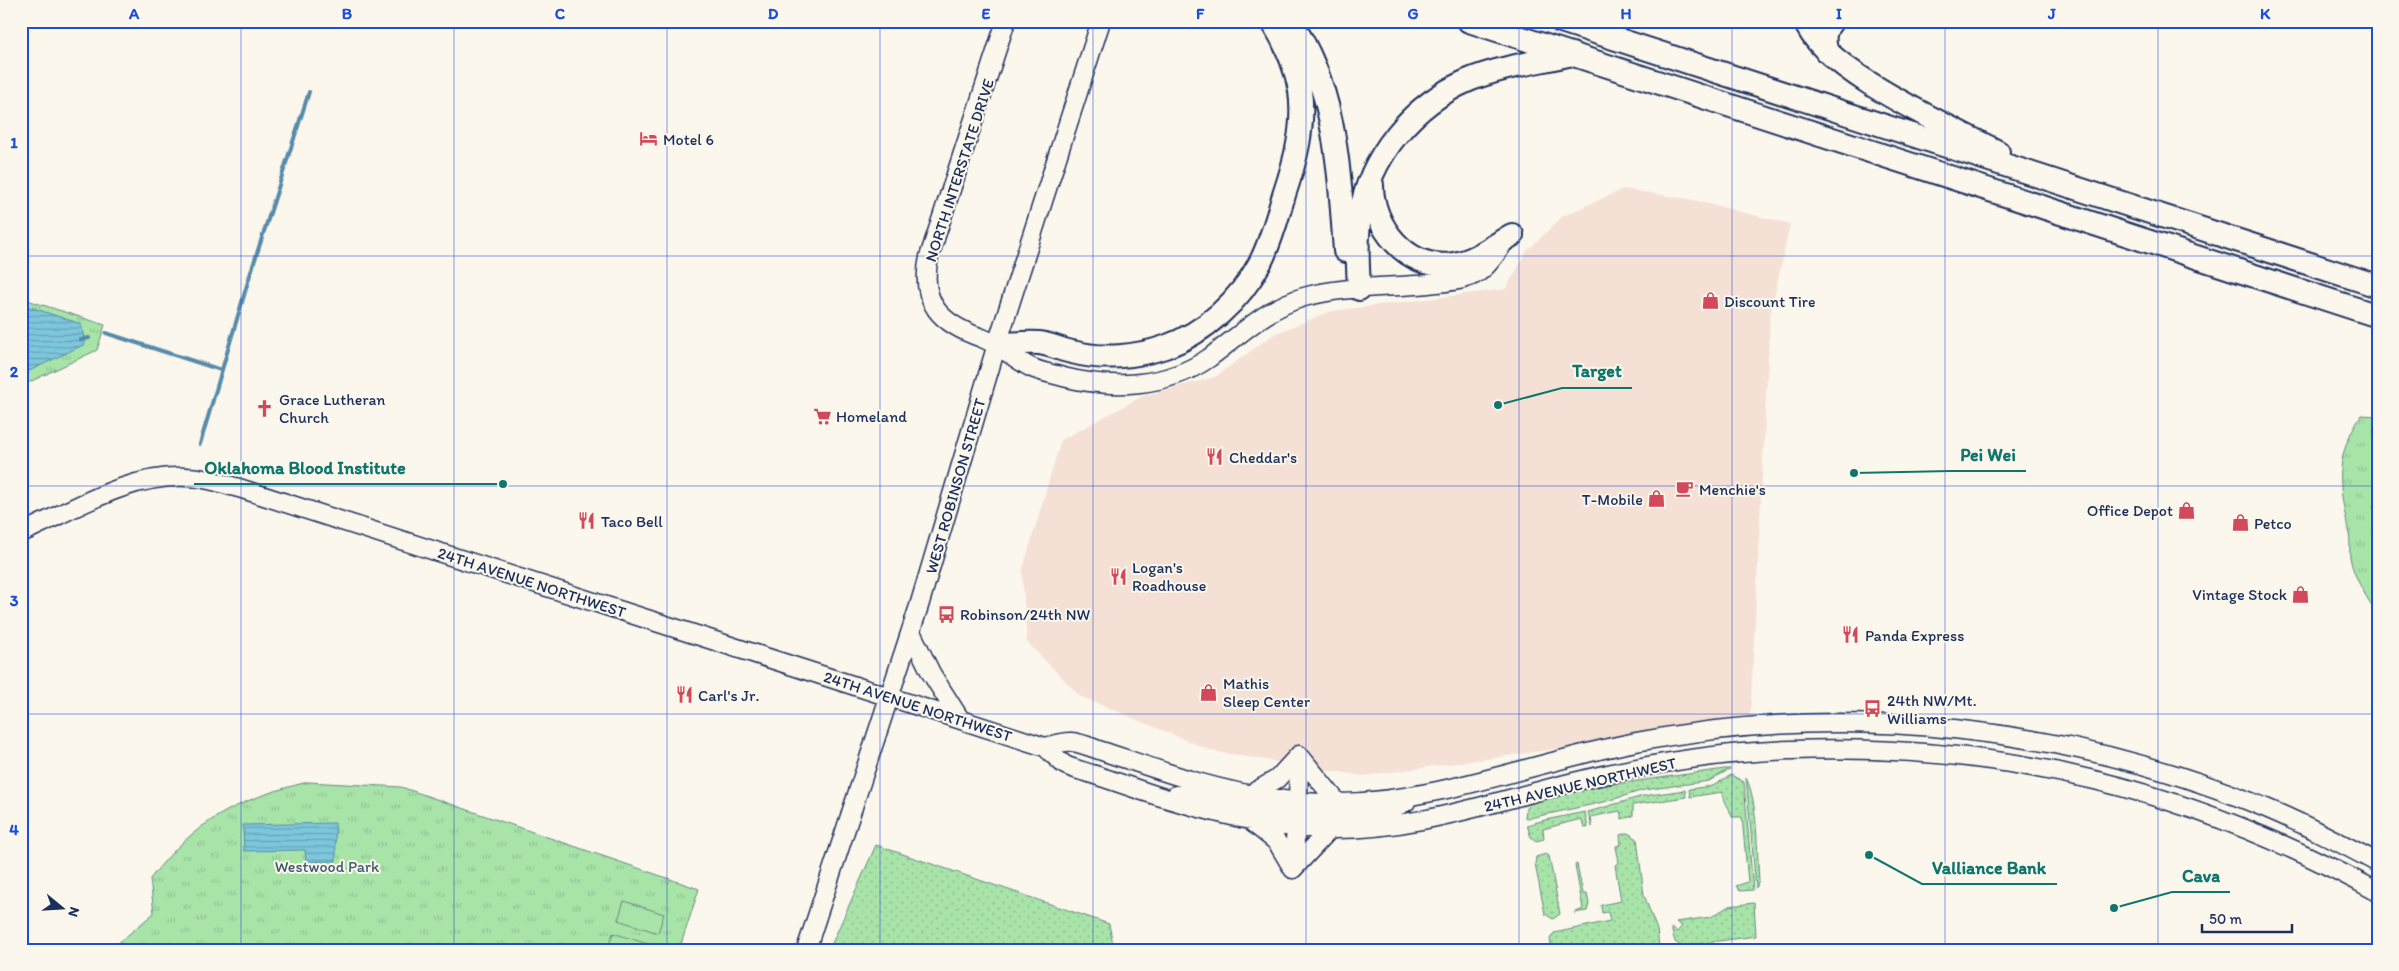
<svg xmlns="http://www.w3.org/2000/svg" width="2399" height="971" viewBox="0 0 2399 971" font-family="Itim,sans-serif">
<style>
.built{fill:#f4e0d5}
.grass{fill:url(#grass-dots);stroke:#628983}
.park{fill:url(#park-tufts);stroke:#628983}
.pitch{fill:#a8e3a8;stroke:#628983}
.water{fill:url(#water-rules);stroke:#568aaa}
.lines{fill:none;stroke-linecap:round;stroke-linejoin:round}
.stream{stroke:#568aaa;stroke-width:4}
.secondary-casing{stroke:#1b2f5e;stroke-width:21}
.highway-casing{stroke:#1b2f5e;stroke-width:26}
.secondary{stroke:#fbf7ec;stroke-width:18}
.highway{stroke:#fbf7ec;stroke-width:22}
.grid{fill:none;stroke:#1d4ed8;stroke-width:1;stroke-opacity:0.55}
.labels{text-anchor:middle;stroke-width:4;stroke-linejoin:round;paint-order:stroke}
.poi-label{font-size:16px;fill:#1b2f5e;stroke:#fbf7ec;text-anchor:start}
.street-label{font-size:16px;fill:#1b2f5e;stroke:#fbf7ec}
.park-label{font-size:16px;fill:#3e5c70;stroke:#fbf7ec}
.leader{fill:none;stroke:#0f766e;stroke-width:2}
.callout-dot{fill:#0f766e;stroke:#fbf7ec;stroke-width:2}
.callout-label{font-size:18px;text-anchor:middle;font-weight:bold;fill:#0f766e;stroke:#fbf7ec;stroke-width:4;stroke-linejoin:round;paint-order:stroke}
.neatline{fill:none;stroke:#1d4ed8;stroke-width:2}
.grid-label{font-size:16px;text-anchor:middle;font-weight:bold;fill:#1d4ed8}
</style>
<defs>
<pattern id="grass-dots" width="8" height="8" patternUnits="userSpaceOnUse" patternTransform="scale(1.25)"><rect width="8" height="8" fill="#a8e3a8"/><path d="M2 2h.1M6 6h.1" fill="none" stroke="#90c393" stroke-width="1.8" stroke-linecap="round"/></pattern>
<pattern id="park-tufts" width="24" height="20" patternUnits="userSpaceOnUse" patternTransform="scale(1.25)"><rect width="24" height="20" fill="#a8e3a8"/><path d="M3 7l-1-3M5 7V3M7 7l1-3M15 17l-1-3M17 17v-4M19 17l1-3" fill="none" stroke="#90c393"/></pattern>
<pattern id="water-rules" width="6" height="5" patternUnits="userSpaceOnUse" patternTransform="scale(1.25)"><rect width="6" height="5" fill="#7dc7dd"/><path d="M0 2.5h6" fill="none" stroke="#66a2b6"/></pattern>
</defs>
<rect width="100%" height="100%" fill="#fbf7ec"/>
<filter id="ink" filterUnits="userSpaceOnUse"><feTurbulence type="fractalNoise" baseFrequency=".02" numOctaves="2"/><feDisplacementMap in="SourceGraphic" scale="10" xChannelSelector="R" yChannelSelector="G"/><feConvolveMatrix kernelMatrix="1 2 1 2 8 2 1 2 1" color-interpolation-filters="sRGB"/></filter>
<g filter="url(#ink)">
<path class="built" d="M 1624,189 L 1693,200 L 1790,224 L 1770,316 L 1750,722 L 1363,776 L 1212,751 L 1080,696 L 1027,642 L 1022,572 L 1061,440 L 1143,396 L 1215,377 L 1274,334 L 1332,311 L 1506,289 L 1527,251 L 1563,216 Z"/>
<path class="grass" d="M 1725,769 L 1730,769 L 1709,781 L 1644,790 L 1604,802 L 1525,819 L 1526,808 L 1533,801 L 1578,789 Z
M 1731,775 L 1744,782 L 1753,890 L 1740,891 L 1736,886 L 1748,882 L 1742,817 L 1732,817 C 1729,807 1724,802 1722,792 L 1690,797 L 1689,789 L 1713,786 Z
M 1746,778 C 1758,800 1757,854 1759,881 L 1756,888 Z
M 1685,790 L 1686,797 L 1633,805 L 1633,816 L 1622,819 L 1620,811 L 1591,817 L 1592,827 L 1588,812 L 1643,796 Z
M 1585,812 L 1588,828 L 1584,827 L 1581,819 L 1543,829 L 1544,839 L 1536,841 L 1531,837 L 1527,825 L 1545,820 Z
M 1628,833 L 1637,839 L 1644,895 L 1657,930 L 1659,948 L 1552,950 L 1550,939 L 1554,933 L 1610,921 L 1608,912 L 1602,913 L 1601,905 L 1621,901 L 1615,865 L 1619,863 L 1616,846 L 1621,845 L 1620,835 Z
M 876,845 L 1109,924 L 1114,950 L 829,950 Z
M 1546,854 L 1549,856 L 1560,914 L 1553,919 L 1545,914 L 1535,864 L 1536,857 Z
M 1577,864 L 1583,894 L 1587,894 L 1589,904 L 1587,911 L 1574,913 L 1583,909 L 1575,865 Z
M 1754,903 L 1756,936 L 1681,946 L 1675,942 L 1671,928 L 1677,932 L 1682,926 L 1676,922 L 1711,917 L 1729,906 Z"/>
<path class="park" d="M 21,298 L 105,325 L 97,350 L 21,386 Z
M 2361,415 L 2378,416 L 2378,616 C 2368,599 2353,577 2350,557 C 2349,549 2351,542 2349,534 C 2339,486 2333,459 2361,415 Z
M 308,782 L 401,787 L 699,889 L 679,950 L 110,950 L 154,913 L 150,879 C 194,821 238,799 308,782 Z"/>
<path class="pitch" d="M 624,901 L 664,914 L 658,933 L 618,920 Z
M 613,933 L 654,946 L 652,950 L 607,950 Z"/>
<path class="water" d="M 21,304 L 81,324 L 85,344 L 21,375 Z
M 335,823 L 336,861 L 306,862 L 305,850 L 244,851 L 243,825 Z"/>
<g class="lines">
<path class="stream" d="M 106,333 L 221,370
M 81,340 L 89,338
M 200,444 L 250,275 L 309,92"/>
<defs>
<path id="secondary" d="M 1006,21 L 929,257 C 919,303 941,324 982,338 C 1000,345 1013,358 1030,367 C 1040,372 1053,374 1063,377 C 1111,389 1166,388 1209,358 C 1239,336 1266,308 1304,297 C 1343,286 1387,288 1428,284 C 1444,282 1464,282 1479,272 C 1487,267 1495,255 1501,247
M 21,533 C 73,510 128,474 187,477 C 204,477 223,484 239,488 L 1045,747 C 1051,752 1058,760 1065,765 C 1073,769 1083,771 1092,774 C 1114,781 1136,789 1158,796 C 1213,813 1269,827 1327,829 C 1416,831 1501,799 1586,779 C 1653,763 1722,752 1792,750 C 2004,743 2192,790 2378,892
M 911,632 L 931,673 L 960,719
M 1045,747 C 1053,745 1064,741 1072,742 C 1082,743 1095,749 1105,752 C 1135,762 1166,773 1197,782 C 1243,795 1291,804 1340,803 C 1441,801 1537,761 1636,742 C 1847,702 2069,726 2266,808 C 2304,824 2341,843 2378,863
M 1299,755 L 1338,803
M 1176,795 C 1213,796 1251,813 1288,811 L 1298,802 L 1299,755
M 1249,795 L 1277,779 L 1299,755
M 1253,823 L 1277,842 L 1293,869
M 1293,869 L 1296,827 L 1300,819 L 1309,816 L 1383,813 L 1406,802
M 1293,869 L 1330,829
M 806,950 L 919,606 L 997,344 L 1101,21"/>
<path id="highway" d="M 1290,21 C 1337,89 1339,172 1345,251
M 1469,21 L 2378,316
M 1561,21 L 2378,286
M 1805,21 C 1822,71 1951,127 1998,152
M 1826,51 C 1824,40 1823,30 1832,21
M 1372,185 C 1372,226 1407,271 1453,264 C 1475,261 1493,246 1512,235
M 1359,289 C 1358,265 1356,241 1360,217 C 1369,156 1413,104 1469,80 C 1501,67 1538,62 1572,54
M 997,344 C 1011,344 1025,342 1039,343 C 1050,344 1061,350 1072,352 C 1102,360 1136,357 1165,347 C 1205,333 1240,300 1260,263 C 1271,242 1277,218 1284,195 C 1295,162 1305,127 1300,91 C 1296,67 1285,42 1272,21"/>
</defs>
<use href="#secondary" class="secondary-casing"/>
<use href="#highway" class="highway-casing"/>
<use href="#secondary" class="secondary"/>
<use href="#highway" class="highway"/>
</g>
</g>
<path class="grid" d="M 241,21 L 241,950M 454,21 L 454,950M 667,21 L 667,950M 880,21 L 880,950M 1093,21 L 1093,950M 1306,21 L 1306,950M 1519,21 L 1519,950M 1732,21 L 1732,950M 1945,21 L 1945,950M 2158,21 L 2158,950M 21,256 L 2378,256M 21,486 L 2378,486M 21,714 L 2378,714"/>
<defs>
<symbol id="hotel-bare" viewBox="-9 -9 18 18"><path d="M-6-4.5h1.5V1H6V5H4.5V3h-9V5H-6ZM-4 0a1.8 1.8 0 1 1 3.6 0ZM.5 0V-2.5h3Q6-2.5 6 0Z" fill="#d1495b" stroke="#fbf7ec" stroke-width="2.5" paint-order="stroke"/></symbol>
<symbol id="shop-bare" viewBox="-9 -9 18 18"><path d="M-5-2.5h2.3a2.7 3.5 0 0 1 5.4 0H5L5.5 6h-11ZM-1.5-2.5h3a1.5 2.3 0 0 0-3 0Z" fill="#d1495b" stroke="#fbf7ec" stroke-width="2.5" paint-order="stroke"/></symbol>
<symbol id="church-bare" viewBox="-9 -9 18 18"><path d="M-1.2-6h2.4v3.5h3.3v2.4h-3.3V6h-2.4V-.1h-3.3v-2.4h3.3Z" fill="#d1495b" stroke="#fbf7ec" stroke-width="2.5" paint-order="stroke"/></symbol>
<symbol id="supermarket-bare" viewBox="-9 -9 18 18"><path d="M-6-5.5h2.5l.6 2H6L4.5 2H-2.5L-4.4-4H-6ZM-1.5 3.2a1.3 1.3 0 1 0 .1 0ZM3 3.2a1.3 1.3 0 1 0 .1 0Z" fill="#d1495b" stroke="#fbf7ec" stroke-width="2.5" paint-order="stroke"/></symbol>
<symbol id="restaurant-bare" viewBox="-9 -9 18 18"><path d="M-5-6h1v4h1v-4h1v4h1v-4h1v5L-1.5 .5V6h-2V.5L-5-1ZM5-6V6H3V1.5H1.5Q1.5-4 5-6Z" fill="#d1495b" stroke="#fbf7ec" stroke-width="2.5" paint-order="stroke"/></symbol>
<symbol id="cafe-bare" viewBox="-9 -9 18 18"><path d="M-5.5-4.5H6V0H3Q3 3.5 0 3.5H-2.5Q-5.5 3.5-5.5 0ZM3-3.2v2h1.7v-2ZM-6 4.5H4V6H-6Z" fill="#d1495b" stroke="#fbf7ec" stroke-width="2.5" paint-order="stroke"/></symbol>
<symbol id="bus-bare" viewBox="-9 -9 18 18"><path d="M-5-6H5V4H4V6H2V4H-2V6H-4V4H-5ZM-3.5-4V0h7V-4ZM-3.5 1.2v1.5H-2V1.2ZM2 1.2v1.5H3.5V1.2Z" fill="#d1495b" stroke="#fbf7ec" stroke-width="2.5" paint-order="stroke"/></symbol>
</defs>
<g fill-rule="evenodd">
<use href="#hotel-bare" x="636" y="126" width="25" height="25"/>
<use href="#shop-bare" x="1698" y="288" width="25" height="25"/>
<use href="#church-bare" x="252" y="396" width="25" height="25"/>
<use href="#supermarket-bare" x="810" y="404" width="25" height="25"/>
<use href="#restaurant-bare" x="1202" y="444" width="25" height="25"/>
<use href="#cafe-bare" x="1672" y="476" width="25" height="25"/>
<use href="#shop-bare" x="1644" y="486" width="25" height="25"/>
<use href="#shop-bare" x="2174" y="498" width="25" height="25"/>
<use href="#restaurant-bare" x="574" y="508" width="25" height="25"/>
<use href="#shop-bare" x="2228" y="510" width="25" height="25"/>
<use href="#restaurant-bare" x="1106" y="564" width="25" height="25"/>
<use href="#shop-bare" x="2288" y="582" width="25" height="25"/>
<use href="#bus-bare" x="934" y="602" width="25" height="25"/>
<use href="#restaurant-bare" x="1838" y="622" width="25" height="25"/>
<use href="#shop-bare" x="1196" y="680" width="25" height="25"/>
<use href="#restaurant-bare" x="672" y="682" width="25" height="25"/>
<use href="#bus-bare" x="1860" y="696" width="25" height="25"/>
</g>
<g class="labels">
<g class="poi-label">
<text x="663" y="145">Motel 6</text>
<text x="1724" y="307">Discount Tire</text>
<text x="279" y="405">Grace Lutheran<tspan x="279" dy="18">Church</tspan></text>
<text x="836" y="422">Homeland</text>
<text x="1229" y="463">Cheddar's</text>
<text x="1699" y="495">Menchie's</text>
<text x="1643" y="505" text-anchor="end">T-Mobile</text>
<text x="2173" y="516" text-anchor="end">Office Depot</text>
<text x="601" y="527">Taco Bell</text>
<text x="2254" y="529">Petco</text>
<text x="1132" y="573">Logan's<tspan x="1132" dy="18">Roadhouse</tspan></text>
<text x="2287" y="600" text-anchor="end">Vintage Stock</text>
<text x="960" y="620">Robinson/24th NW</text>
<text x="1865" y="641">Panda Express</text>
<text x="1223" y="689">Mathis<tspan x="1223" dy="18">Sleep Center</tspan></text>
<text x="698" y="701">Carl's Jr.</text>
<text x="1887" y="706">24th NW/Mt.<tspan x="1887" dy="18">Williams</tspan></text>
</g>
<g class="street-label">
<text transform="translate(959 170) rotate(-72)" y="6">NORTH INTERSTATE DRIVE</text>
<text transform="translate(955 486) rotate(-74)" y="6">WEST ROBINSON STREET</text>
<text transform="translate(532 582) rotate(18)" y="6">24TH AVENUE NORTHWEST</text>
<text transform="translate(918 706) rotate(18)" y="6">24TH AVENUE NORTHWEST</text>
<text transform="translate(1580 784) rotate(-13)" y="6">24TH AVENUE NORTHWEST</text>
</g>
<g class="park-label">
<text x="327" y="872">Westwood Park</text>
</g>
</g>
<path class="leader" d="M1498 405L1562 388H1632M1854 473L1951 471H2026M503 484L415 484H194M1869 855L1922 884H2057M2114 908L2172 892H2230"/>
<g class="callout-dot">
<circle cx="1498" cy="405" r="5"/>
<circle cx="1854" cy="473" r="5"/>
<circle cx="503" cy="484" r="5"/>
<circle cx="1869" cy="855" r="5"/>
<circle cx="2114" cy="908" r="5"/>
</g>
<g class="callout-label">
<text x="1597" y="377">Target</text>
<text x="1988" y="461">Pei Wei</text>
<text x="305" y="474">Oklahoma Blood Institute</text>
<text x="1989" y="874">Valliance Bank</text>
<text x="2201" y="882">Cava</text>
</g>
<rect width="2399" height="971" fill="none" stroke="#fbf7ec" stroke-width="55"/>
<g transform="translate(62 908) rotate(108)" stroke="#fbf7ec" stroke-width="4" paint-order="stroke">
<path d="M0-4L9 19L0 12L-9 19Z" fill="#1b2f5e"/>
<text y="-8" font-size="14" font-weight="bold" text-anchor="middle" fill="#1b2f5e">N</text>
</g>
<path d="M2202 924v8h90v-8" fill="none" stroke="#1b2f5e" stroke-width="2.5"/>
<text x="2209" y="924" font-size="15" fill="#1b2f5e" stroke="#fbf7ec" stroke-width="4" paint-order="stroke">50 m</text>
<rect x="28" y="28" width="2344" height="916" class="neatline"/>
<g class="grid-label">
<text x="134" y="19">A</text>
<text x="347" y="19">B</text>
<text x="560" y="19">C</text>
<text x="773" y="19">D</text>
<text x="986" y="19">E</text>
<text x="1200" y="19">F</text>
<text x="1413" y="19">G</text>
<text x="1626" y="19">H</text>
<text x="1839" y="19">I</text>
<text x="2052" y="19">J</text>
<text x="2265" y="19">K</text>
<text x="14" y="148">1</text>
<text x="14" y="377">2</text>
<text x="14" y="606">3</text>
<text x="14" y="835">4</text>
</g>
</svg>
